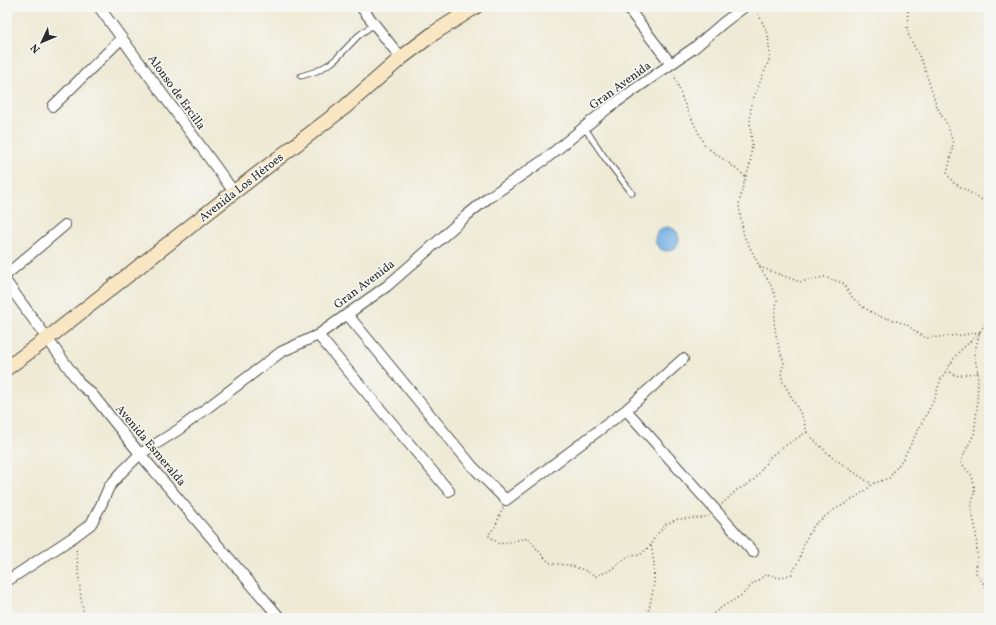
<svg xmlns="http://www.w3.org/2000/svg" width="996" height="625" viewBox="0 0 996 625" font-family="Vollkorn,serif">
<style>
.water{fill:#70ade2;stroke:#4e6c86}
.lines{fill:none;stroke-linecap:round;stroke-linejoin:round}
.lane-casing{stroke:#484844;stroke-width:7}
.street-casing{stroke:#484844;stroke-width:12}
.secondary-casing{stroke:#484844;stroke-width:16}
.path{stroke:#484844;stroke-width:1.5;stroke-dasharray:1 3;stroke-linecap:butt}
.lane{stroke:#fff;stroke-width:5}
.street{stroke:#fff;stroke-width:10}
.secondary{stroke:#f9e7c3;stroke-width:14}
.labels{text-anchor:middle;stroke-width:3.5;stroke-linejoin:round;paint-order:stroke}
.street-label{font-size:12px;fill:#2b2b2b;stroke:#f6f6f2}
</style>
<rect width="100%" height="100%" fill="#f6f6f2"/>
<filter id="ink" filterUnits="userSpaceOnUse"><feTurbulence type="fractalNoise" baseFrequency=".025" numOctaves="2"/><feDisplacementMap in="SourceGraphic" scale="8" xChannelSelector="R" yChannelSelector="G"/><feConvolveMatrix kernelMatrix="1 2 1 2 8 2 1 2 1" color-interpolation-filters="sRGB"/></filter>
<filter id="wash" filterUnits="userSpaceOnUse"><feTurbulence type="fractalNoise" baseFrequency=".012" numOctaves="4" result="noise"/><feDisplacementMap in="SourceGraphic" scale="16" xChannelSelector="R" yChannelSelector="G"/><feGaussianBlur stdDeviation="0.9" result="paint"/><feColorMatrix in="noise" values="0 0 0 0 0 0 0 0 0 0 0 0 0 0 0 0 0 1.4 0 .05"/><feComposite in="paint" operator="in"/></filter>
<g filter="url(#wash)">
<rect width="100%" height="100%" fill="#eeead5"/>
<path class="water" d="M655 239a12 12 0 1 1 24 0a12 12 0 1 1-24 0Z"/>
</g>
<g filter="url(#ink)">
<g class="lines">
<defs>
<path id="lane" d="M 301,76 L 317,71 L 331,63 L 337,58 L 358,36 L 374,24
M 584,127 L 605,158 L 632,193"/>
<path id="street" d="M 99,7 L 234,192
M 361,7 L 401,58
M 627,7 L 671,64
M 53,106 L 121,39
M 7,274 L 65,225
M 7,283 L 81,385 L 92,394 L 140,454 L 280,618
M 347,314 L 473,467 L 506,500 L 626,410 L 683,359
M 318,335 L 449,491
M 626,410 L 753,552
M 7,581 L 75,536 L 91,524 L 101,505 L 109,487 L 122,472 L 140,454 L 178,430 L 281,352 L 318,335 L 387,286 L 427,251 L 466,216 L 488,198 L 544,160 L 608,108 L 694,48 L 723,23 L 744,7"/>
<path id="secondary" d="M 7,368 L 48,338 L 234,192 L 345,107 L 401,58 L 434,33 L 475,7"/>
</defs>
<use href="#lane" class="lane-casing"/>
<use href="#street" class="street-casing"/>
<use href="#secondary" class="secondary-casing"/>
<path class="path" d="M 755,7 L 768,34 L 770,58 L 751,104 L 750,124 L 752,145 L 750,165 L 743,186 L 739,204 L 741,220 L 744,236 L 760,267 L 800,282 L 824,277 L 843,283 L 852,297 L 863,307 L 878,316 L 893,320 L 906,324 L 916,332 L 926,338 L 962,335 L 980,332
M 908,7 L 907,32 L 923,64 L 937,107 L 948,126 L 953,143 L 951,157 L 947,174 L 954,183 L 989,204
M 674,74 L 684,103 L 705,146 L 730,164 L 746,177
M 760,268 L 770,283 L 777,300 L 774,321 L 777,341 L 784,363 L 781,373 L 783,382 L 802,416 L 807,432 L 816,442 L 833,458 L 867,481 L 872,484
M 947,370 L 956,376 L 978,372
M 722,504 L 737,490 L 747,485 L 756,478 L 769,458 L 781,448 L 807,432
M 503,508 L 495,527 L 488,535 L 499,544 L 528,538 C 534,544 544,560 551,563 C 556,565 562,564 567,565 C 577,567 587,571 596,576 L 609,571 L 628,556 L 640,555 L 651,545
M 76,546 L 81,599 L 85,618
M 988,590 L 976,573 L 977,553 L 976,531 L 971,508 L 975,490 L 972,476 L 961,463 L 964,454 L 974,434 L 977,410 L 978,372 L 974,355 L 980,332 L 989,317
M 646,618 L 650,605 L 654,584 L 654,563 L 651,545 L 654,538 L 666,524 L 678,519 L 701,518 L 709,516
M 707,618 L 725,605 L 742,595 L 754,583 L 767,574 L 779,578 L 792,574 L 799,560 L 805,541 L 814,525 L 832,511 L 848,502 L 866,490 L 872,484 L 889,478 L 903,459 L 934,400 L 941,379 L 957,354 L 980,332"/>
<use href="#lane" class="lane"/>
<use href="#street" class="street"/>
<use href="#secondary" class="secondary"/>
</g>
</g>
<g class="labels">
<g class="street-label">
<text transform="translate(620 85) rotate(-36)" y="4">Gran Avenida</text>
<text transform="translate(177 92) rotate(54)" y="4">Alonso de Ercilla</text>
<text transform="translate(241 187) rotate(-38)" y="4">Avenida Los Héroes</text>
<text transform="translate(364 284) rotate(-37)" y="4">Gran Avenida</text>
<text transform="translate(151 445) rotate(50)" y="4">Avenida Esmeralda</text>
</g>
</g>
<rect width="996" height="625" fill="none" stroke="#f6f6f2" stroke-width="24"/>
<g transform="translate(42 42) rotate(226)" stroke="#f6f6f2" stroke-width="3" paint-order="stroke">
<path d="M0-3L7 15L0 10L-7 15Z" fill="#2b2b2b"/>
<text y="-6" font-size="11" font-weight="bold" text-anchor="middle" fill="#2b2b2b">N</text>
</g>
</svg>
